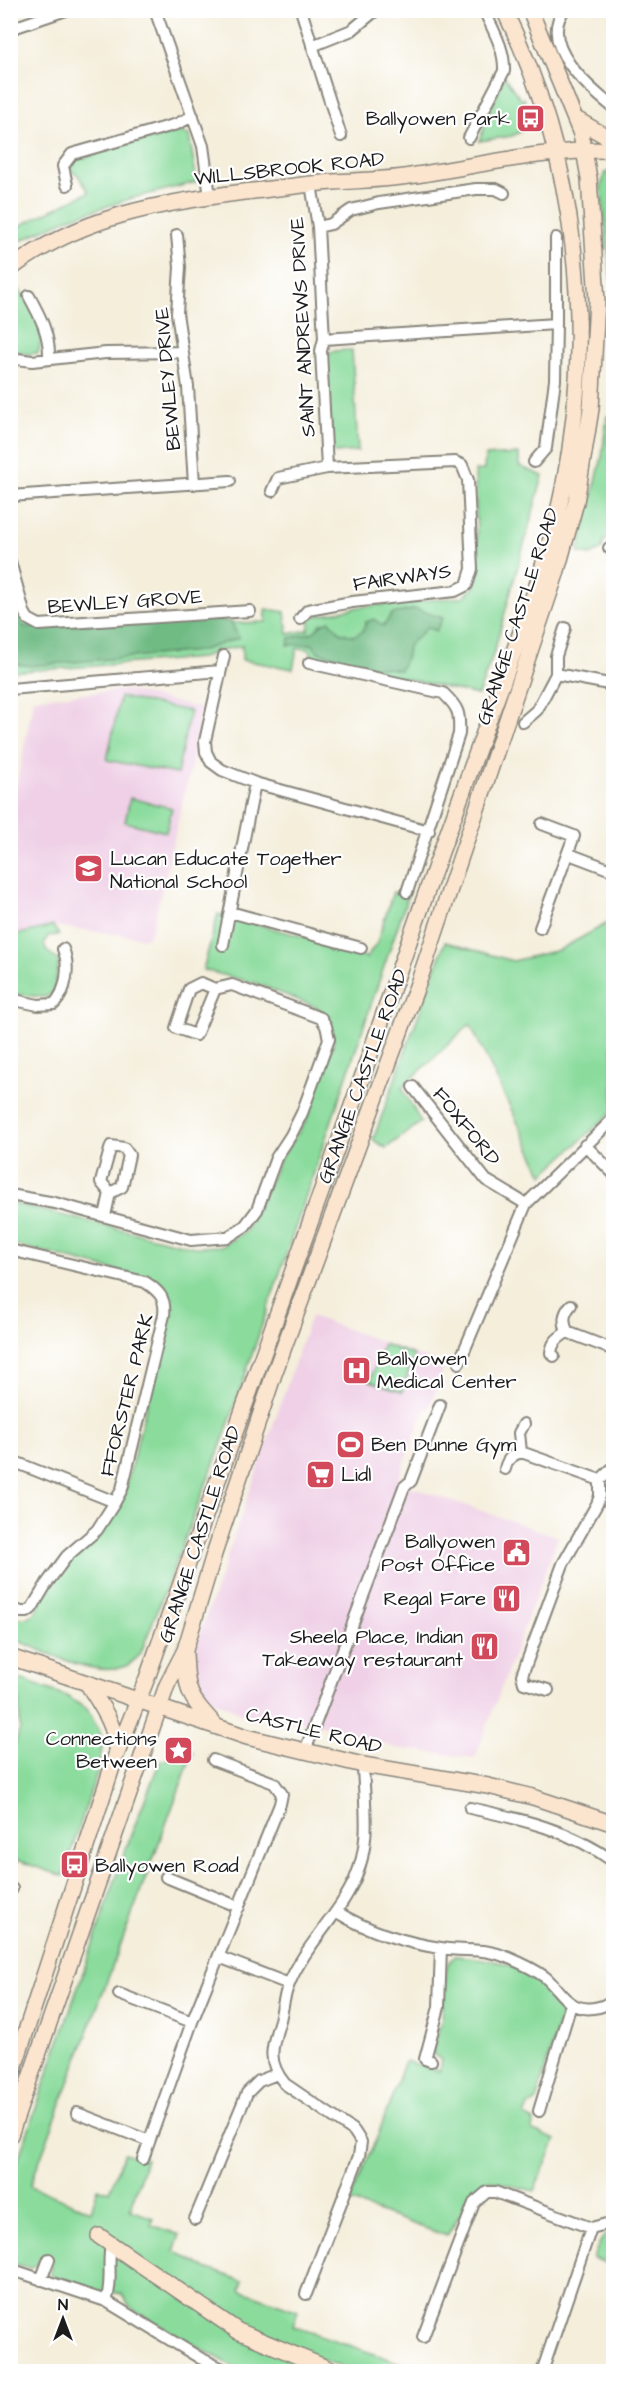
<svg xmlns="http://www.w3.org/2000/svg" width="624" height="2382" viewBox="0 0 624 2382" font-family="'Architects Daughter',sans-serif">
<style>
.built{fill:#efd0e6}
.green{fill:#8adb9c;stroke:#537c5c;stroke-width:1.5}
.forest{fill:#6fbb84;stroke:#466c50;stroke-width:1.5}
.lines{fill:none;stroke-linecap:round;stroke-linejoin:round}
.street-casing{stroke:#88857c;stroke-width:14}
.secondary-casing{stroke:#88857c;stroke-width:18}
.street{stroke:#fff;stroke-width:10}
.secondary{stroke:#fbe5cf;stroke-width:15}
.labels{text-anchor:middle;stroke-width:4.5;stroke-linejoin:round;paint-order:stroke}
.poi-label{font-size:20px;fill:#1c1c1c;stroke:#fff;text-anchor:end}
.street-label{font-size:20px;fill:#1c1c1c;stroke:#fff}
</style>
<rect width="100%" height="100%" fill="#fff"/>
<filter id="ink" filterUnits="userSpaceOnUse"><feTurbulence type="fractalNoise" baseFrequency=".0167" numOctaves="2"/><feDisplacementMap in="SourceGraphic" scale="12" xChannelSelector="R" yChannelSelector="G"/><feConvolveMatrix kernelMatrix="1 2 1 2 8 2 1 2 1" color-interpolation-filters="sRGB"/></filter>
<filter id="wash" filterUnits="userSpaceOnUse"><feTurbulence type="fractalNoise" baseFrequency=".008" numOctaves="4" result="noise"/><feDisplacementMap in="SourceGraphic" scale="24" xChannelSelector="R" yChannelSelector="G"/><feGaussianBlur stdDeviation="1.35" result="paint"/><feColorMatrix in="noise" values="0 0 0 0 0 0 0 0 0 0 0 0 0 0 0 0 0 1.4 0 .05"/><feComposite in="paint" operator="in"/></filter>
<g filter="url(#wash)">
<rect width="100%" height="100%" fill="#f4eedb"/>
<path class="built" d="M 125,690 L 200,708 L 192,763 L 152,930 L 146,938 L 53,926 L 11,936 L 11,812 L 34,698 Z
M 311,1316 L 445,1365 L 429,1409 L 426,1408 L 420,1421 L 397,1482 L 558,1537 L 475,1758 L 396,1748 L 333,1727 L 242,1714 L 202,1694 L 192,1678 L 191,1660 Z"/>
<path class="green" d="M 504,76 L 521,100 L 524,98 L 530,120 L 526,129 L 512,136 L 479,141 Z
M 180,132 L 189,135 L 197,182 L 133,198 L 67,219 L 11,245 L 11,230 L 89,192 L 78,175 L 71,171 L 71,166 L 76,160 L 122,145 Z
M 613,171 L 614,281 L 611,282 L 601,186 L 605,173 Z
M 17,285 C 28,306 48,329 38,353 L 27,354 L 11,349 L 10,291 Z
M 352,350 L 358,451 L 335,453 L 332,449 L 326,358 L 333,351 Z
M 607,416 L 613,417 L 613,540 L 604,540 L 602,549 L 590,555 L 578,553 L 602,457 Z
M 519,454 L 519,466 L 543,476 L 494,652 L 478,695 L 313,657 L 309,649 L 297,648 L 293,669 L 242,660 L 242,646 L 216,651 L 202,658 L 11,672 L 10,587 L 27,622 L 209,618 L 237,623 L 266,622 L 266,609 L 285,612 L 288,634 L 308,630 L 311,617 L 359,607 L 463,597 L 474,587 L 478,575 L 475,471 L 484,470 L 485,456 Z
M 120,697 L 190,711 L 177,774 L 107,760 Z
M 130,798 L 172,808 L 166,832 L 125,822 Z
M 393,892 L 408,896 L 223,1440 L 140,1655 C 135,1659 130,1665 124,1667 C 92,1678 41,1649 11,1638 L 10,1619 L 26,1618 L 35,1613 L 45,1594 L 72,1558 L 91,1543 L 109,1523 L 124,1495 L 169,1313 C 171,1297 165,1290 153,1280 L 11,1244 L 11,1203 L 194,1247 L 223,1246 L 246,1231 L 281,1158 L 306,1121 L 333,1045 C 334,1029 329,1020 317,1010 L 319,1008 L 255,983 L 203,970 L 218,914 L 353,950 L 366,958 L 377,943 Z
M 613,920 L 613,1111 L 543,1175 L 470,1024 L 402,1088 L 421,1122 L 386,1148 L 373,1140 L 445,942 L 513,961 L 559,950 Z
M 53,926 L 59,935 L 48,936 L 44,943 L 46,950 L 59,961 L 53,993 L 45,997 L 11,994 L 11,936 Z
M 383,1344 L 414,1355 L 402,1392 L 370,1381 Z
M 18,1680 L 23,1680 L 66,1696 L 87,1709 L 100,1732 L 102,1747 L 99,1767 L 63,1876 L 16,1860 L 11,1873 L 10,1760 L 20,1729 Z
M 193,1752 L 30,2186 L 91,2211 L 98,2188 L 109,2192 L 124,2153 L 146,2159 L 130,2210 L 153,2218 L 151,2225 L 180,2235 L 174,2251 L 206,2268 L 243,2281 L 240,2290 L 298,2311 L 293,2326 L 424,2371 L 354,2371 L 313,2357 L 307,2371 L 241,2371 L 145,2317 L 128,2305 L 123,2294 L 93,2290 L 50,2275 L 51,2260 L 42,2256 L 36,2266 L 30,2268 L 11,2263 L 11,2180 L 129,1840 L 160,1761 Z
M 455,1956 C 485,1958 519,1963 544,1983 C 551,1990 557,2002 562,2011 L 536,2101 L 528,2106 L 524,2116 L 534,2121 L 533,2131 L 556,2140 L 534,2191 L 487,2180 L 477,2186 L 447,2236 L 349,2201 L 378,2135 L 405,2061 L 439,2071 L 441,2060 L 432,2053 L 442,2018 L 447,1965 Z
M 613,2230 L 614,2230 L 613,2266 L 593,2258 C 598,2247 601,2234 613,2230 Z"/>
<path class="forest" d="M 10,609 L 24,627 L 209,618 L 231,622 L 239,638 L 200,651 L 31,666 L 15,664 L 11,642 Z
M 415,609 L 443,618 L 436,631 L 428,627 L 408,646 L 407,656 L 400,670 L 369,666 L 318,652 L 312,644 L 288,645 L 290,638 L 314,632 L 321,624 L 330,621 L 340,632 L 353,636 L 363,631 L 366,622 L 374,619 L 383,626 L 392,614 Z"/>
</g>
<g filter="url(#ink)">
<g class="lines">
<defs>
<path id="street" d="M 155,10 L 203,146 L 210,197
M 301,10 L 341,136
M 564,10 C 538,45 589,88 614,108
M 10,29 L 66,10
M 312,46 L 352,30 L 376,10
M 469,138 L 504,71 C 505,49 493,30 484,10
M 67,185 L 63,166 L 72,154 L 177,124 L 193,116
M 318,227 L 331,224 L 351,210 L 379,203 L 476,189 L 496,189 L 504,193
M 177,235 L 180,267 L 177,313 L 188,387 L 194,484
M 29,296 C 40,316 50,335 49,358
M 324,339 L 556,324 L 556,238
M 10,358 L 32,361 L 106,353 L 182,352
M 534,462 L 546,448 L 555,380 L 556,324
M 272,491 L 278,478 L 327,468
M 10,496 L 230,481
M 609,548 L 614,548
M 10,561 L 24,612 L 28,619 L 39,625 L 250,611
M 300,619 L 308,610 L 352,602 L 455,591 L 467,585 L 472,569 L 468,480 L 462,465 L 455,462 L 327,468 L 321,351 L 324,339 L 318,227 L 311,184
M 224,656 L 205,741 L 206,752 L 211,762 L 222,770 L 255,783 L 429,831
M 309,663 L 443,693 C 459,708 460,713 459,734 L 407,892
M 556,674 L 614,685
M 10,689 L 220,671
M 523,722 L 537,710 L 556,674 L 556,656 L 565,628
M 569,854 L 614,871
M 230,912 L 361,948
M 540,928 L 574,836 L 542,824
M 223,945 L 255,783
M 201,983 L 215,989 L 196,1035 L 176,1028 L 189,989 Z
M 10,999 L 38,1005 L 54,1004 C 67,991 70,965 63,949
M 413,1087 L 486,1180 L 526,1204
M 585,1145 L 614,1174
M 111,1146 L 124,1148 L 129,1155 L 122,1187 L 110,1193 L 101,1182 Z
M 10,1195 L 55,1203 L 191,1240 L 228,1237 L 245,1226 L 257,1210 L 276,1158 L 291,1135 L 302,1113 L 329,1039 L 326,1026 L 321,1018 L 232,985 L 215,989
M 105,1216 L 110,1193
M 10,1250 L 145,1282 C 159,1291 166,1298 164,1315 L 122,1489 L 115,1502 L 97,1530 L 67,1556 L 47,1583 L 32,1608 L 27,1612 L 21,1612 L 10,1607
M 567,1332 C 563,1321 563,1314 571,1305
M 554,1356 L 551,1353 C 552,1342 558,1338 567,1332 L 614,1350
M 459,1363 L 526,1204 L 614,1118
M 524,1424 L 519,1433 L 521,1452 L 600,1480
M 10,1460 L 115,1502
M 505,1469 C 507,1459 512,1455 521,1452
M 548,1690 L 524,1683 L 522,1675 L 563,1564 L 597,1504 L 600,1496 L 600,1480 L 614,1467
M 305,1751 L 404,1487 L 411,1481 L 440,1405
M 470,1808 C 521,1819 571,1830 614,1862
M 166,1877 L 239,1907
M 10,1890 L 12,1889
M 337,1912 C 367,1931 406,1943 441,1948 C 466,1952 484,1947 509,1958 C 521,1963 534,1969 545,1977 C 554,1984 562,1998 571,2003 C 583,2012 603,2009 614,1999
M 219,1957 L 289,1984
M 119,1994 L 192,2022
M 431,2061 L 425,2059 L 439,2007 L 441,1948
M 539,2111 L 571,2004
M 77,2113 L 149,2141
M 143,2159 L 192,2022 L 280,1804 L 282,1794 L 274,1783 L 213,1760
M 195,2219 L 247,2093 L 259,2081 L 277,2074
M 591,2228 L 614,2222
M 111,2245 C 107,2264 113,2282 106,2301 L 200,2358 L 229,2372
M 10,2269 L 106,2301
M 41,2280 L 49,2259
M 306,2294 L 359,2156 L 361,2142 L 354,2131 L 285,2084 C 266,2061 272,2046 280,2020 C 283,2008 284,1995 289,1984 C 305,1945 338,1917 355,1879 C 372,1840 364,1805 363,1765
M 423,2337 L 474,2203 L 487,2192 L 495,2192 L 591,2228
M 542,2372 L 591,2228"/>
<path id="secondary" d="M 576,119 L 614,141
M 10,269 C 81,216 159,203 244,192 C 274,189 304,184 334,182 C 362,180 389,180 416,175 C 481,165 547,149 614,150
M 185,1653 C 187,1694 188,1695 215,1725
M 10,1657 L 247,1737 L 363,1765 L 488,1786 L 533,1797 L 614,1824
M 87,1683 C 100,1704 117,1726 116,1751
M 10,2080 L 115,1758 L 147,1678 L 363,1075 C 400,964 440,854 480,744 C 510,660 545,576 563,489 C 595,330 577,157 504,10
M 10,2135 L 167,1685 L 185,1650 L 214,1554 L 274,1374 L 420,978 L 556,574 L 576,502 L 591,409 L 597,301 L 589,178 L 581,134 L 530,10
M 99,2236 L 238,2331 L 336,2372"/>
</defs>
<use href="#street" class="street-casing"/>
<use href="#secondary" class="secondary-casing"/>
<use href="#street" class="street"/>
<use href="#secondary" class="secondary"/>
</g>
</g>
<defs>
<symbol id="bus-square" viewBox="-11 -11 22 22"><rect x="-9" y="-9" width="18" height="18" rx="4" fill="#d1495b" stroke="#fff"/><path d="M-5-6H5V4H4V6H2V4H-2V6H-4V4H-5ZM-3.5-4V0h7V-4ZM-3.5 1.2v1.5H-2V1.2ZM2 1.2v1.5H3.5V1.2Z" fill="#fff"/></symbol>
<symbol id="school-square" viewBox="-11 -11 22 22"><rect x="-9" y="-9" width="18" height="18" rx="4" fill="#d1495b" stroke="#fff"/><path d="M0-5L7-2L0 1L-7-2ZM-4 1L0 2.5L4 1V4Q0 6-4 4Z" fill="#fff"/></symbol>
<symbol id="hospital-square" viewBox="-11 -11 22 22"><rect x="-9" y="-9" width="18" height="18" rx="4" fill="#d1495b" stroke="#fff"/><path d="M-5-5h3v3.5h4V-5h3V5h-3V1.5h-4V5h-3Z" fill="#fff"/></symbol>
<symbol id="stadium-square" viewBox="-11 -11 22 22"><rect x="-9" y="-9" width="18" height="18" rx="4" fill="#d1495b" stroke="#fff"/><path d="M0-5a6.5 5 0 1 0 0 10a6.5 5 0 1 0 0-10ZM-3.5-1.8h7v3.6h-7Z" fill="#fff"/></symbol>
<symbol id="supermarket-square" viewBox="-11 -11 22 22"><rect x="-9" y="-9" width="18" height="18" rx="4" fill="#d1495b" stroke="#fff"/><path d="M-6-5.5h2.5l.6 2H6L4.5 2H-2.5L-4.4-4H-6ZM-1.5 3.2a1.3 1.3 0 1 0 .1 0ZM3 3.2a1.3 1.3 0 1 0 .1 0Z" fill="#fff"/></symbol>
<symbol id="civic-square" viewBox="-11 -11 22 22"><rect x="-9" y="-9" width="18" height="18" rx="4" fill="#d1495b" stroke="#fff"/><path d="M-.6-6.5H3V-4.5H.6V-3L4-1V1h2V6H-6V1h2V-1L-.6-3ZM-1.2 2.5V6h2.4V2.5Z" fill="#fff"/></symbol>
<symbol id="restaurant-square" viewBox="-11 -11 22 22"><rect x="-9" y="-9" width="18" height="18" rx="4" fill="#d1495b" stroke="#fff"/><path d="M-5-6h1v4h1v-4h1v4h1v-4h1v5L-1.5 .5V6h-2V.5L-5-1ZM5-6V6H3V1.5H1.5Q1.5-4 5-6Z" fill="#fff"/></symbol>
<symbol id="sight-square" viewBox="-11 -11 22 22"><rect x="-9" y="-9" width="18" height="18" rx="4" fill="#d1495b" stroke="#fff"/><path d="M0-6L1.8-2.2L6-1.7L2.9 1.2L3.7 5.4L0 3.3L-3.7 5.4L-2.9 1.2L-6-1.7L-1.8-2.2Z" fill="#fff"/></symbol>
</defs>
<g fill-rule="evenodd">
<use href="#bus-square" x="514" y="102" width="33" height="33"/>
<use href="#school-square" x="72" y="852" width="33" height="33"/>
<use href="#hospital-square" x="340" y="1354" width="33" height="33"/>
<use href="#stadium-square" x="334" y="1428" width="33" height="33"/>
<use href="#supermarket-square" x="304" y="1458" width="33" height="33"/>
<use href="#civic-square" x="500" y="1536" width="33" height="33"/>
<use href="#restaurant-square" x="490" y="1582" width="33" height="33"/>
<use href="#restaurant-square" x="468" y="1630" width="33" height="33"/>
<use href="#sight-square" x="162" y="1734" width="33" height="33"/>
<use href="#bus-square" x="58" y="1848" width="33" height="33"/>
</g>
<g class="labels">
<g class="poi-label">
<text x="510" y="125">Ballyowen Park</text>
<text x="110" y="865" text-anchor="start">Lucan Educate Together<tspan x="110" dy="23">National School</tspan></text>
<text x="377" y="1365" text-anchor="start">Ballyowen<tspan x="377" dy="23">Medical Center</tspan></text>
<text x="371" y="1451" text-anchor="start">Ben Dunne Gym</text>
<text x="341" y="1481" text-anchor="start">Lidl</text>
<text x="495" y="1548">Ballyowen<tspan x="495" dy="23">Post Office</tspan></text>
<text x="486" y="1605">Regal Fare</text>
<text x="463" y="1643">Sheela Place, Indian<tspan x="463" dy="23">Takeaway restaurant</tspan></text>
<text x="157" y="1745">Connections<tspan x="157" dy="23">Between</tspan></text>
<text x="95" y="1872" text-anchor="start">Ballyowen Road</text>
</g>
<g class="street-label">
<text transform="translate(289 168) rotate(-6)" y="7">WILLSBROOK ROAD</text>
<text transform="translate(302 327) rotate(-93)" y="7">SAINT ANDREWS DRIVE</text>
<text transform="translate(167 379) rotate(-95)" y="7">BEWLEY DRIVE</text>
<text transform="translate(402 577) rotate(-8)" y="7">FAIRWAYS</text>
<text transform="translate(125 601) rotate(-4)" y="7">BEWLEY GROVE</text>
<text transform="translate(517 616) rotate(-72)" y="7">GRANGE CASTLE ROAD</text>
<text transform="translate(362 1076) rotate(-70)" y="7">GRANGE CASTLE ROAD</text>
<text transform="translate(467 1126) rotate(51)" y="7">FOXFORD</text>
<text transform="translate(126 1395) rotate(-76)" y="7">FFORSTER PARK</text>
<text transform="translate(199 1534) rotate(-72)" y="7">GRANGE CASTLE ROAD</text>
<text transform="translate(314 1730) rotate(14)" y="7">CASTLE ROAD</text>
</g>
</g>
<rect width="624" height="2382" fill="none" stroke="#fff" stroke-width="36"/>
<g transform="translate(63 2319)" stroke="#ffffff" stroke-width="4.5" paint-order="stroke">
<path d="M0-4.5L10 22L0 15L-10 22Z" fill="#1c1c1c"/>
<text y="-9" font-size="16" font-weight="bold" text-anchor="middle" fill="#1c1c1c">N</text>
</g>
</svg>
